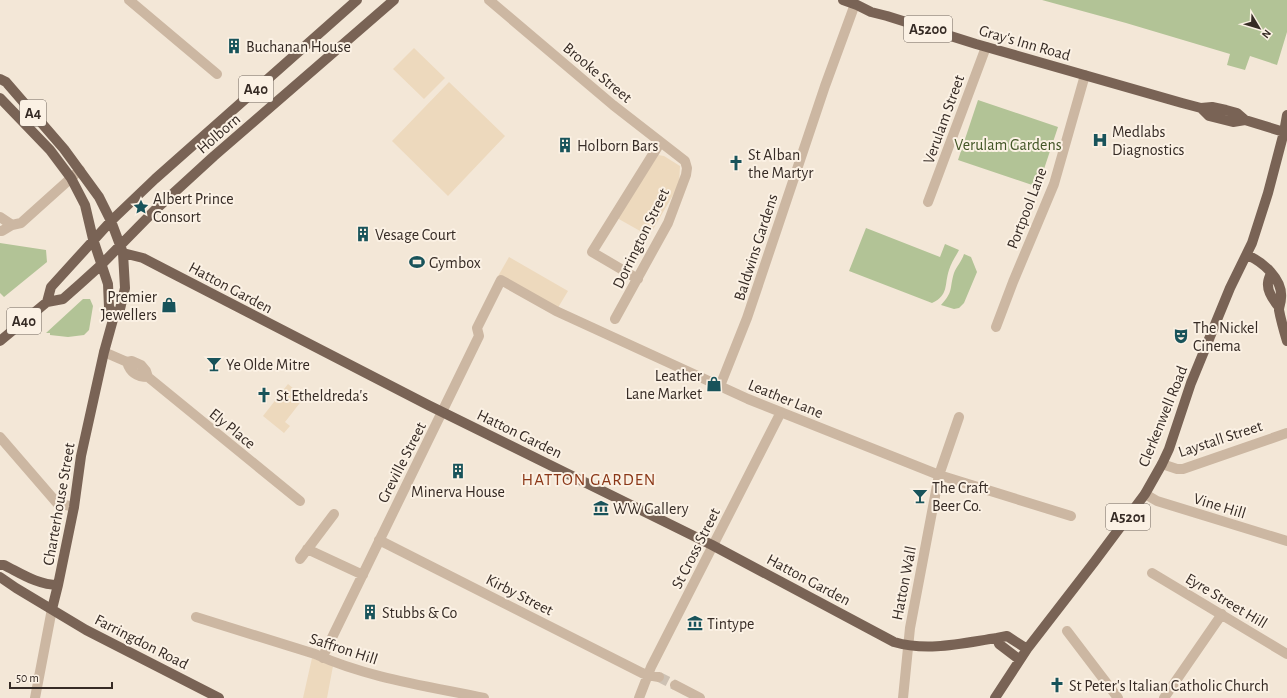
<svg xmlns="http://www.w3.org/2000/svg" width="1287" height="698" viewBox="0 0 1287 698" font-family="'Alegreya Sans',sans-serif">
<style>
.green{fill:#b2c396}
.plaza{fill:#edd9bd}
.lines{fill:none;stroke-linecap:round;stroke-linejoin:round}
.minor-tunnel{stroke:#cdc1b3;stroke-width:10;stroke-dasharray:10 5;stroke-linecap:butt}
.minor{stroke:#ccb7a2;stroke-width:10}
.major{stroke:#796355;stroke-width:10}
.labels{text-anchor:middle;stroke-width:4;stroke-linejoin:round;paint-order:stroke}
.shield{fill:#fbf1e4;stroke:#71665e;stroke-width:1}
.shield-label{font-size:15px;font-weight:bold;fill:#362b25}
.street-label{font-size:16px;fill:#362b25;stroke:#fbf1e4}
.poi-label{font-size:16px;fill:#362b25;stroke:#fbf1e4;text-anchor:start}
.park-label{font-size:16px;fill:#435627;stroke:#fbf1e4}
.neighbourhood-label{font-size:17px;letter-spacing:1px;fill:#8b3818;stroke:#fbf1e4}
</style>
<rect width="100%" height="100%" fill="#f3e7d7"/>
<path class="green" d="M 1042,0 L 1287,0 L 1287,32 L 1277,65 L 1250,56 L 1245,70 L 1227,65 L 1230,54 L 1126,23 Z
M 978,100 L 1058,127 L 1038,187 L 958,160 Z
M 866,228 L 940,257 L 945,244 L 959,250 C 956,256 951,263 949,270 C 944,285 949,295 932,303 L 849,271 Z
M 0,243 L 46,250 L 47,262 L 4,297 L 0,293 Z
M 964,254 L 971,257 L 977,272 L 964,303 L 959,308 L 954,309 L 941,305 C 954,291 949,289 954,273 C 956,267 962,261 964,254 Z
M 83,299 L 90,299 L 93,306 L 89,330 L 84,335 L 68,337 L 50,335 L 50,333 L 46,333 Z"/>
<path class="plaza" d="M 414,48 L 445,78 L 424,99 L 393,69 Z
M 449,82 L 505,136 L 448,196 L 392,141 Z
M 658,155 L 664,156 L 680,166 L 679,185 L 649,236 L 617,218 Z
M 509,257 L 568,291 L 556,311 L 497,278 Z
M 288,384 L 294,389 L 293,392 L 303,399 L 285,422 L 290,426 L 284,433 L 263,416 Z
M 312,658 L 333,666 L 327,698 L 303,698 Z"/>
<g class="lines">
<path class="minor-tunnel" d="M 659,677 L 675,685"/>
<path class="minor" d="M 129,0 L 217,74
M 489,0 L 613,105 L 685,161 L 687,168 L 686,175 L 668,223 L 615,319
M 928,202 L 986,47
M 0,217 L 12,225
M 0,231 L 2,231 L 12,225 L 21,223 L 80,170
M 638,279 L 592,252 L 660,143
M 996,327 L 1013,282 L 1054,184 L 1085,75
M 104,352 L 127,362 L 132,361 L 141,365 L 146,371 L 148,377 L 300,501
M 127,362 C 130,372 137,377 148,377
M 720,386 L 747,318 L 825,86 L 855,4
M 0,437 L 57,503 L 74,507
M 1162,464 L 1177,469 L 1183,469 L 1287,433
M 1145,494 L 1157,501 L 1287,541
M 379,540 L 642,673 L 647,675 L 659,677
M 307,549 L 363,575
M 300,559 L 334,514
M 1152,573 L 1287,654
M 196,617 L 315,654 C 368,678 427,686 484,698
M 1067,631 L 1118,698
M 323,658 L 325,652 L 479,336 L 477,328 L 501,280 L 556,311 L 748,399 L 939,475 L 1071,516
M 675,685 L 700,698
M 35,698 L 52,609
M 639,698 L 651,667 L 781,412
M 903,698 L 910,628 L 939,475 L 959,417
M 1164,698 L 1222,614"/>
<path class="major" d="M 843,0 L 857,5 L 871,12 L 887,16 L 976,44 L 1182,103 L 1201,108 L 1212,107 L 1226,110 L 1237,113 L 1245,120 L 1287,133
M 0,79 L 6,82 L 64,149 L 99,197 L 111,221 L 123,253 L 125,288 L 120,309 L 114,316 L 104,352 L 81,456 L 74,507 L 58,585 L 52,609
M 0,98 L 50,150 L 71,178 L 85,205 L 93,239 L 108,284 L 109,307 L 114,316
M 1201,108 L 1209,116 L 1233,122 L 1245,120
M 123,253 L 143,258 L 168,271 L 428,405 L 712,545 L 894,642 C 928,652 963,643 997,638
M 1247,255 C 1263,262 1283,279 1281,298 C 1281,303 1279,306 1279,310 C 1281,321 1284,331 1287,341
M 1271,273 C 1270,276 1268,280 1268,283 C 1267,291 1274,301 1279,307
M 47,302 L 51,287 L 111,221 L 155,179 L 357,0
M 0,341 L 47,302 L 63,299 L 80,284 L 101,265 L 155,210 L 214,156 L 394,0
M 0,565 L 4,565 C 22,574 38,585 58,585
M 0,577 L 16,588 L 86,630 L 219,698
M 1020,660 L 999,644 L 997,638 L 1007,636 L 1027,649
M 995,698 L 1027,649 L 1095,561 L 1145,494 L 1162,464 L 1169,449 L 1191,383 L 1230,288 L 1252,243 L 1268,193 L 1284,132 L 1287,115"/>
</g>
<defs>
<symbol id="building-bare" viewBox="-9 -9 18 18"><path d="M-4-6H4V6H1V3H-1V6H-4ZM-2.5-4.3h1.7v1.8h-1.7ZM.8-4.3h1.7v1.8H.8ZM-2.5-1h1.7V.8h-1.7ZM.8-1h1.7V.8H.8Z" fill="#18535a" stroke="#fbf1e4" stroke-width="2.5" paint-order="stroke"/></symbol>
<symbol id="hospital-bare" viewBox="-9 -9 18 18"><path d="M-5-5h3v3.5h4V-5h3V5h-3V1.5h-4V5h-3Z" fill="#18535a" stroke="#fbf1e4" stroke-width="2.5" paint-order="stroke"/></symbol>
<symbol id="church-bare" viewBox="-9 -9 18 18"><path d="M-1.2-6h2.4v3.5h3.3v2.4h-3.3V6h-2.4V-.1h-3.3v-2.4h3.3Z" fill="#18535a" stroke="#fbf1e4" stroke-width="2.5" paint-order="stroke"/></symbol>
<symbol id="sight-bare" viewBox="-9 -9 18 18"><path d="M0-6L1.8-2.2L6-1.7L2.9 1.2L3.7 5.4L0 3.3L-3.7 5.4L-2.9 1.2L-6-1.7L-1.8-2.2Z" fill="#18535a" stroke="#fbf1e4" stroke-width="2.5" paint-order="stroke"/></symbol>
<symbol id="stadium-bare" viewBox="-9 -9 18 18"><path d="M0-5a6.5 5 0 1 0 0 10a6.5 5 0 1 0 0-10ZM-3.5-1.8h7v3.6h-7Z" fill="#18535a" stroke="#fbf1e4" stroke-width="2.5" paint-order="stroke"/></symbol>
<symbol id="shop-bare" viewBox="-9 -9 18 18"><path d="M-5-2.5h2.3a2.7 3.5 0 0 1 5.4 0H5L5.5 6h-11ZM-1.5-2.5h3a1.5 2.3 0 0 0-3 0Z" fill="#18535a" stroke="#fbf1e4" stroke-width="2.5" paint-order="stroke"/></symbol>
<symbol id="theatre-bare" viewBox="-9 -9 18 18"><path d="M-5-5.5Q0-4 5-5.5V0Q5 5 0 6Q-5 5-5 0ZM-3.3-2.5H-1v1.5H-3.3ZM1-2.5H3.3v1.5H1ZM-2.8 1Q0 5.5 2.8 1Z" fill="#18535a" stroke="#fbf1e4" stroke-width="2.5" paint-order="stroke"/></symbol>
<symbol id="bar-bare" viewBox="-9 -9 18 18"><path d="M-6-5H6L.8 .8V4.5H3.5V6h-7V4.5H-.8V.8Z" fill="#18535a" stroke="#fbf1e4" stroke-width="2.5" paint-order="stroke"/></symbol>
<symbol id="museum-bare" viewBox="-9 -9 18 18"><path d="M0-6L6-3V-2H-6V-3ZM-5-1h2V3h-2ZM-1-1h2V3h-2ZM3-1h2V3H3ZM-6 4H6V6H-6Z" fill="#18535a" stroke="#fbf1e4" stroke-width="2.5" paint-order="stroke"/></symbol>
</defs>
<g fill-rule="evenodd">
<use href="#building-bare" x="223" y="35" width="22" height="22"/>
<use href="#hospital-bare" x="1089" y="129" width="22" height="22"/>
<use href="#building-bare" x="554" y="134" width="22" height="22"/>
<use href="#church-bare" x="725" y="152" width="22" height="22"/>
<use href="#sight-bare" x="130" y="196" width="22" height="22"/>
<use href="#building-bare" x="352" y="223" width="22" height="22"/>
<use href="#stadium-bare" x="406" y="251" width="22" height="22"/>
<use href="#shop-bare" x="158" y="294" width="22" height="22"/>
<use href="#theatre-bare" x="1170" y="325" width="22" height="22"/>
<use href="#bar-bare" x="203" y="353" width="22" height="22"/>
<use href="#shop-bare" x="703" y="373" width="22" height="22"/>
<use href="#church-bare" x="253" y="384" width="22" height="22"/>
<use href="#building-bare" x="447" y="460" width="22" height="22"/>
<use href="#bar-bare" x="909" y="485" width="22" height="22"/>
<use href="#museum-bare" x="590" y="497" width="22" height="22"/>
<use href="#building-bare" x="359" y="601" width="22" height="22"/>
<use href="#museum-bare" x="684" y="612" width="22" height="22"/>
<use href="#church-bare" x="1046" y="674" width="22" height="22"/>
</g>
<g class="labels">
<g class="shield">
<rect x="904" y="16" width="48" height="26" rx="3"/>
<rect x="239" y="76" width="34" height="26" rx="3"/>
<rect x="20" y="100" width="26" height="26" rx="3"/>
<rect x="7" y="308" width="34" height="26" rx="3"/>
<rect x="1106" y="504" width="44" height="26" rx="3"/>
</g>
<g class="shield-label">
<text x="928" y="34">A5200</text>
<text x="256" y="94">A40</text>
<text x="33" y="118">A4</text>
<text x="24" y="326">A40</text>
<text x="1128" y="522">A5201</text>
</g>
<g class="street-label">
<text transform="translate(1025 42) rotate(16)" y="6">Gray's Inn Road</text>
<text transform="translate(598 72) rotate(40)" y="6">Brooke Street</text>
<text transform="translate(943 119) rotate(-70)" y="6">Verulam Street</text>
<text transform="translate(218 133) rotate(-41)" y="6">Holborn</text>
<text transform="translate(1026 208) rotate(-69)" y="6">Portpool Lane</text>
<text transform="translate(640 238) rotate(-64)" y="6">Dorrington Street</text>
<text transform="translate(755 247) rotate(-72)" y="6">Baldwins Gardens</text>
<text transform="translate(231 287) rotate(28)" y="6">Hatton Garden</text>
<text transform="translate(786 398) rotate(22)" y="6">Leather Lane</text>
<text transform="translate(1162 416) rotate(-68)" y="6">Clerkenwell Road</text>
<text transform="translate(233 428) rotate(39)" y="6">Ely Place</text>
<text transform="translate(520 433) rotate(26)" y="6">Hatton Garden</text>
<text transform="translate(1220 438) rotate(-18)" y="6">Laystall Street</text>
<text transform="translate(401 462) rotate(-63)" y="6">Greville Street</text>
<text transform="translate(58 504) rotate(-80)" y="6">Charterhouse Street</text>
<text transform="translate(1220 505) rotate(17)" y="6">Vine Hill</text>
<text transform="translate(695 548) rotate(-63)" y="6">St Cross Street</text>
<text transform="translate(809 579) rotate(28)" y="6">Hatton Garden</text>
<text transform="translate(903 583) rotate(-79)" y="6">Hatton Wall</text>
<text transform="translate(520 594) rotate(27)" y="6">Kirby Street</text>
<text transform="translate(1227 600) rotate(31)" y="6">Eyre Street Hill</text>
<text transform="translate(142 641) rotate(27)" y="6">Farringdon Road</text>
<text transform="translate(344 648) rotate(18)" y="6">Saffron Hill</text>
</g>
<g class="poi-label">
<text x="246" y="52">Buchanan House</text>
<text x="1112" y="137">Medlabs<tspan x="1112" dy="18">Diagnostics</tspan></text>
<text x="577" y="151">Holborn Bars</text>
<text x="748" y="160">St Alban<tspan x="748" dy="18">the Martyr</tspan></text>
<text x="153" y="204">Albert Prince<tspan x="153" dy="18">Consort</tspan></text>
<text x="375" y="240">Vesage Court</text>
<text x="429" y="268">Gymbox</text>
<text x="157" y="302" text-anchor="end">Premier<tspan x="157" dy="18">Jewellers</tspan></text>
<text x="1193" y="333">The Nickel<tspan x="1193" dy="18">Cinema</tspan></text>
<text x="226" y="370">Ye Olde Mitre</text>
<text x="702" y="381" text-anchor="end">Leather<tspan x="702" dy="18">Lane Market</tspan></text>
<text x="276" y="401">St Etheldreda's</text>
<text x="932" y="493">The Craft<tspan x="932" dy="18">Beer Co.</tspan></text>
<text x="458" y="497" text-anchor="middle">Minerva House</text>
<text x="613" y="514">WW Gallery</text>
<text x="382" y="618">Stubbs &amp; Co</text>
<text x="707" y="629">Tintype</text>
<text x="1069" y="691">St Peter's Italian Catholic Church</text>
</g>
<g class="park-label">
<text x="1008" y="150">Verulam Gardens</text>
</g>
<g class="neighbourhood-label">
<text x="589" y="485">HATTON GARDEN</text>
</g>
</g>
<g transform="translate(1259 28) rotate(128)" stroke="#fbf1e4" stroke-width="3" paint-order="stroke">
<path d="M0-3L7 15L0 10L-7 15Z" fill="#362b25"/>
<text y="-6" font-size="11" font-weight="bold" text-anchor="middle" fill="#362b25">N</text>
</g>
<path d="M10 682v6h102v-6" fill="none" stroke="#362b25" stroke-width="2"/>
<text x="16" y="682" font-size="12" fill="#362b25" stroke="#fbf1e4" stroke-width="3" paint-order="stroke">50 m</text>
</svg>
